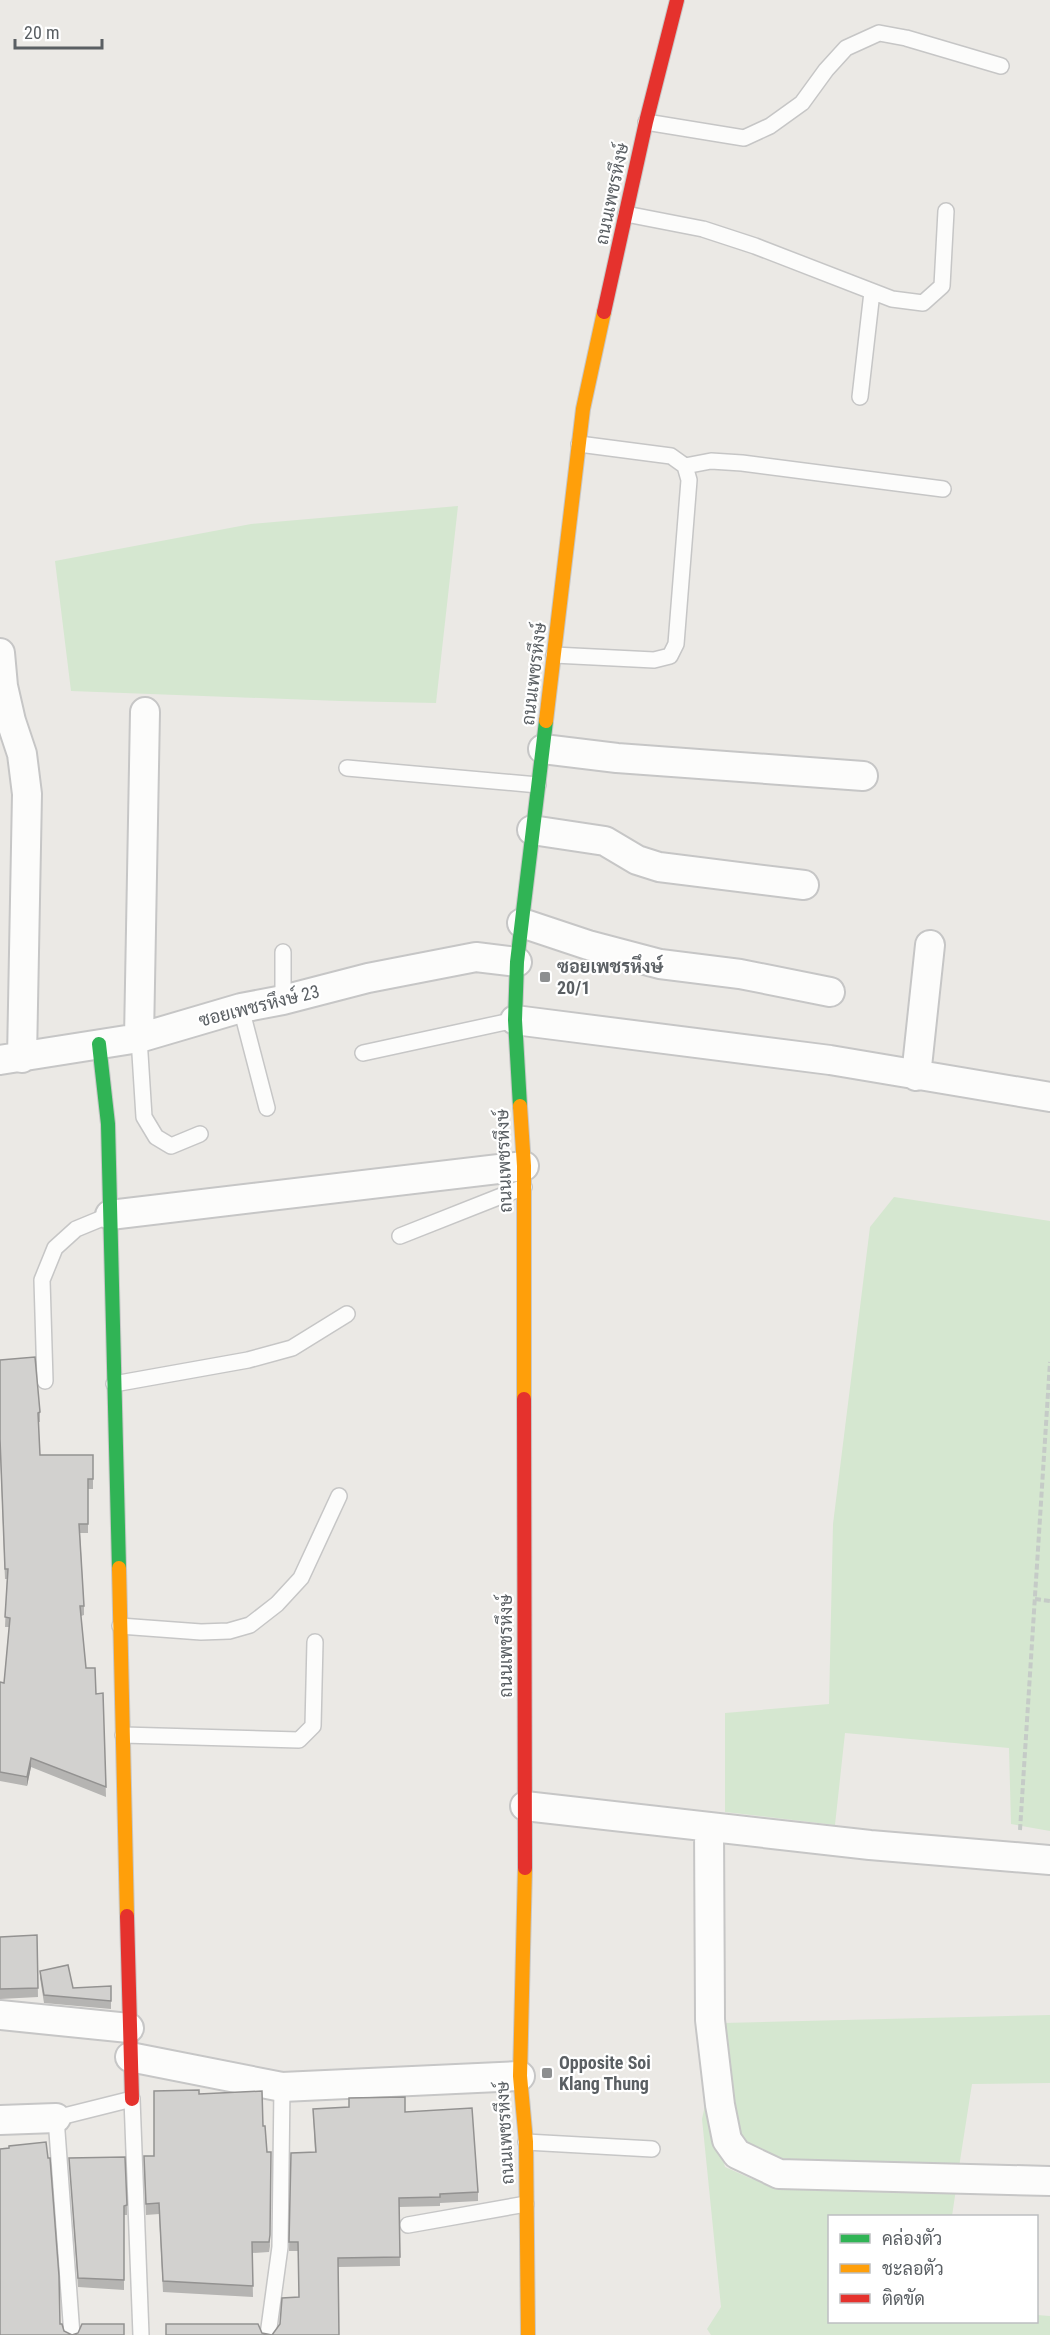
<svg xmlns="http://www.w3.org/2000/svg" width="1050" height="2335" viewBox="0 0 1050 2335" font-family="'Roboto Condensed',Sarabun,sans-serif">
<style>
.green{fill:#d5e7d0}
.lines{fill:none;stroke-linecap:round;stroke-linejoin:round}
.lane-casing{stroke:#c6c6c6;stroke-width:18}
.street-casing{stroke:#c6c6c6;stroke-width:32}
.fast-casing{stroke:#c7c7c7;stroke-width:16}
.slow-casing{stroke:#c7c7c7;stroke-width:16}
.jam-casing{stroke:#c7c7c7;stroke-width:16}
.path{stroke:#c5cbc7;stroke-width:4;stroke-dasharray:6 3;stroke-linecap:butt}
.lane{stroke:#fcfcfb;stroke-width:15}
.street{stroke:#fcfcfb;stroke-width:28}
.fast{stroke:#30b455;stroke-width:14}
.slow{stroke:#ff9f0a;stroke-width:14}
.jam{stroke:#e5322d;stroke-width:14}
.wall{fill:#b5b4b2}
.shaded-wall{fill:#939291}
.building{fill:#d2d1cf;stroke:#939291;stroke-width:1.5}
.poi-dot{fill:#8d8f90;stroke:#fff;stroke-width:2}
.labels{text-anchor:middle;stroke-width:4.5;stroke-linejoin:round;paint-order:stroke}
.street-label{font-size:18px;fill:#5a5f63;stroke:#fff}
.poi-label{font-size:18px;font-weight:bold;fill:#5a5f63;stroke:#fff;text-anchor:start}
</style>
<rect width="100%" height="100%" fill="#ebe9e5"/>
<path class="green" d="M 458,506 L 436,703 L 340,701 L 71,691 L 55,561 L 251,524 Z
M 894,1197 L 1050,1221 L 1050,1831 L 1011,1824 L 1009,1748 L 845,1733 L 835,1825 L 725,1812 L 725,1713 L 829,1704 L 833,1524 L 870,1227 Z
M 1050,2015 L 1050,2083 L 972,2084 L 959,2167 L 789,2161 L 748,2151 L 732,2115 L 723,2023 Z
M 707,2096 L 725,2167 L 752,2179 L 956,2189 L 952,2216 L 830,2216 L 830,2322 L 1036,2322 L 1037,2315 L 1050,2316 L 1050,2335 L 711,2335 L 707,2329 L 721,2307 L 702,2119 Z"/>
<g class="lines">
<defs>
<path id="lane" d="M 646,122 L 744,138 L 770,126 L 802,103 L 826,70 L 846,48 L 879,33 L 906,38 L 1001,66
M 626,214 L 703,229 L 755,246 L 892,299 L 923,303 L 942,286 L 946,211
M 860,397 L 872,292
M 685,466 L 711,461 L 742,463 L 943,489
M 554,655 L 654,660 L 670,656 L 676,644 L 689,480 L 685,466 L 671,456 L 579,444
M 347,768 L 538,785
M 283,952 L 283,1000
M 241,1008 L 267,1108
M 139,1038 L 144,1117 L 156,1137 L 171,1146 L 200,1134
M 363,1053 L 515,1020
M 400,1236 L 524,1187
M 45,1381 L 42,1280 L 55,1248 L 76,1229 L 110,1215
M 114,1384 L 248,1360 L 292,1348 L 347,1314
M 120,1626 L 201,1632 L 229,1631 L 250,1625 L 277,1604 L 301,1578 L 339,1496
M 123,1735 L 299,1740 L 313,1726 L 315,1642
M 526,2142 L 652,2149
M 408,2225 L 526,2204
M 72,2335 L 56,2118 L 132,2099 L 141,2335
M 268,2335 L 280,2247 L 282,2087"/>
<path id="street" d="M 0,653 L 3,686 L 11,721 L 22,754 L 27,794 L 22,1058
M 543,749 L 617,758 L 863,776
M 532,830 L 605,841 L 637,860 L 659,867 L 804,885
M 522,923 L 588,945 L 660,964 L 740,974 L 830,992
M 515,1020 L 830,1060 L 1050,1097
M 139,1038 L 145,712
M 0,1060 L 139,1038 L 241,1008 L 283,1000 L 368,978 L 476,957 L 517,962
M 916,1076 L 930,945
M 110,1215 L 524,1166
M 525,1806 L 870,1845 L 1050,1860
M 709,1827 L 710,2020 L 720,2105 L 727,2140 L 737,2154 L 779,2174 L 1050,2181
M 0,2015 L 129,2028
M 130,2057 L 282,2087 L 520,2076
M 0,2120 L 56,2118"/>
<path id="fast" d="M 99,1044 L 108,1124 L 119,1568
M 520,1106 L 515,1020 L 517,962 L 546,721"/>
<path id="slow" d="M 546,721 L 583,409 L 604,312
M 520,1106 L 524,1166 L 524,1399
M 119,1568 L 127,1916
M 525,1868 L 520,2076 L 526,2142 L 528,2335"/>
<path id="jam" d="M 604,312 L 646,122 L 677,0
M 524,1399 L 525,1868
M 127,1916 L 132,2099"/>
</defs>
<use href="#lane" class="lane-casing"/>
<use href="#street" class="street-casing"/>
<use href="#fast" class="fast-casing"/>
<use href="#slow" class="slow-casing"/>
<use href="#jam" class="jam-casing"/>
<path class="path" d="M 1035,1599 L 1050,1601
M 1020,1830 L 1050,1362"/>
<use href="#lane" class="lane"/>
<use href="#street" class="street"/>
<use href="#fast" class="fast"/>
<use href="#slow" class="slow"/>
<use href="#jam" class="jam"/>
</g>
<path class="wall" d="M 0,1360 L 40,1412 L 40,1422 L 38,1422 L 40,1455 L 93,1455 L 93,1489 L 88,1489 L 88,1533 L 80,1533 L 84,1606 L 84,1615 L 81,1616 L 86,1668 L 96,1694 L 103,1693 L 106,1797 L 31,1767 L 27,1786 L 0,1781 L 0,1682 L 4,1683 L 9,1627 L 5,1627 L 7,1579 L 5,1579 L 0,1449 Z
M 37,1935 L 38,1997 L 0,1999 L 0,1937 Z
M 40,1971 L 73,1988 L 111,1986 L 111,2009 L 44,2003 L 40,1978 Z
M 199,2094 L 263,2126 L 270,2246 L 269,2252 L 252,2253 L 253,2297 L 163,2292 L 159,2214 L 146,2215 L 144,2167 L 154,2156 Z
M 313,2109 L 405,2112 L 478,2192 L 478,2201 L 440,2203 L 440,2206 L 399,2207 L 400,2266 L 338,2267 L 339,2335 L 166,2335 L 166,2324 L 272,2335 L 299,2297 L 298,2251 L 289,2251 L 291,2153 L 315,2152 Z
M 69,2158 L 127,2205 L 127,2215 L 124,2215 L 124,2290 L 78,2287 Z"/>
<path class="shaded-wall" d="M 31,1758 L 31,1767 L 27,1786 L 27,1777 Z"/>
<path class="building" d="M 35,1357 L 40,1412 L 38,1413 L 40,1455 L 93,1455 L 93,1479 L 88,1479 L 88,1524 L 79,1524 L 84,1606 L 80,1606 L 86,1668 L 95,1668 L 96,1694 L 103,1693 L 106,1787 L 31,1758 L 27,1777 L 0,1772 L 0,1682 L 4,1683 L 10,1618 L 5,1617 L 8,1569 L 5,1569 L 0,1439 L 0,1360 Z
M 37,1935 L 38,1988 L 0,1989 L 0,1937 Z
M 68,1965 L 73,1988 L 111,1986 L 111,2001 L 44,1995 L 40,1971 Z
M 199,2090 L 199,2094 L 262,2091 L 263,2126 L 265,2126 L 267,2152 L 271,2152 L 270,2235 L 269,2242 L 252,2242 L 253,2286 L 163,2281 L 159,2203 L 146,2204 L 144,2156 L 154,2156 L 154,2091 Z
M 405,2097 L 405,2112 L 472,2108 L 478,2192 L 440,2194 L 440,2197 L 399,2198 L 400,2257 L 338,2258 L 339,2335 L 166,2335 L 166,2324 L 258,2324 L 262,2333 L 272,2335 L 280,2324 L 282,2298 L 299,2297 L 298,2242 L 289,2242 L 291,2153 L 316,2152 L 313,2109 L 349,2107 L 349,2098 Z
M 46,2142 L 48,2158 L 50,2158 L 59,2276 L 60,2324 L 62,2324 L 64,2331 L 72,2335 L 78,2333 L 82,2324 L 124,2324 L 124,2335 L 0,2335 L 0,2149 L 9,2148 L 9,2146 Z
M 125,2157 L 127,2205 L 124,2206 L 124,2280 L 78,2278 L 69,2158 Z"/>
<g class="poi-dot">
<rect x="539" y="971" width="12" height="12" rx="3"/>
<rect x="541" y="2067" width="12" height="12" rx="3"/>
</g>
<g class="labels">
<g class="street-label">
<text transform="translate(612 194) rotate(-78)" y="6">ถนนเพชรหึงษ์</text>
<text transform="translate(534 674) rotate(-83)" y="6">ถนนเพชรหึงษ์</text>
<text transform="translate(259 1006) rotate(-14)" y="6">ซอยเพชรหึงษ์ 23</text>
<text transform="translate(504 1161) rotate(-92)" y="6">ถนนเพชรหึงษ์</text>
<text transform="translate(506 1646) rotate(-90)" y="6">ถนนเพชรหึงษ์</text>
<text transform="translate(505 2133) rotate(-93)" y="6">ถนนเพชรหึงษ์</text>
</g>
<g class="poi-label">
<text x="557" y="973">ซอยเพชรหึงษ์<tspan x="557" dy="21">20/1</tspan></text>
<text x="559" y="2069">Opposite Soi<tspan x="559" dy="21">Klang Thung</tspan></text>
</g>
</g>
<rect x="828" y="2215" width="210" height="108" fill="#ffffff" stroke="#bdbfc1" stroke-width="1.5"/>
<rect x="840" y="2234" width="30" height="9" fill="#30b455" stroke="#bdbfc1" stroke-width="1.5"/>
<text x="882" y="2245" font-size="18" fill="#5a5f63">คล่องตัว</text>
<rect x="840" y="2264" width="30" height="9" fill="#ff9f0a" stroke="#bdbfc1" stroke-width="1.5"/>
<text x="882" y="2275" font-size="18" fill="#5a5f63">ชะลอตัว</text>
<rect x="840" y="2294" width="30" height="9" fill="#e5322d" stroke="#bdbfc1" stroke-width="1.5"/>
<text x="882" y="2305" font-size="18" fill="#5a5f63">ติดขัด</text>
<path d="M15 39v9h87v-9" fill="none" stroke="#5a5f63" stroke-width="3"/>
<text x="24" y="39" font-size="18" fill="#5a5f63" stroke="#ffffff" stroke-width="4.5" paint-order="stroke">20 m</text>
</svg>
